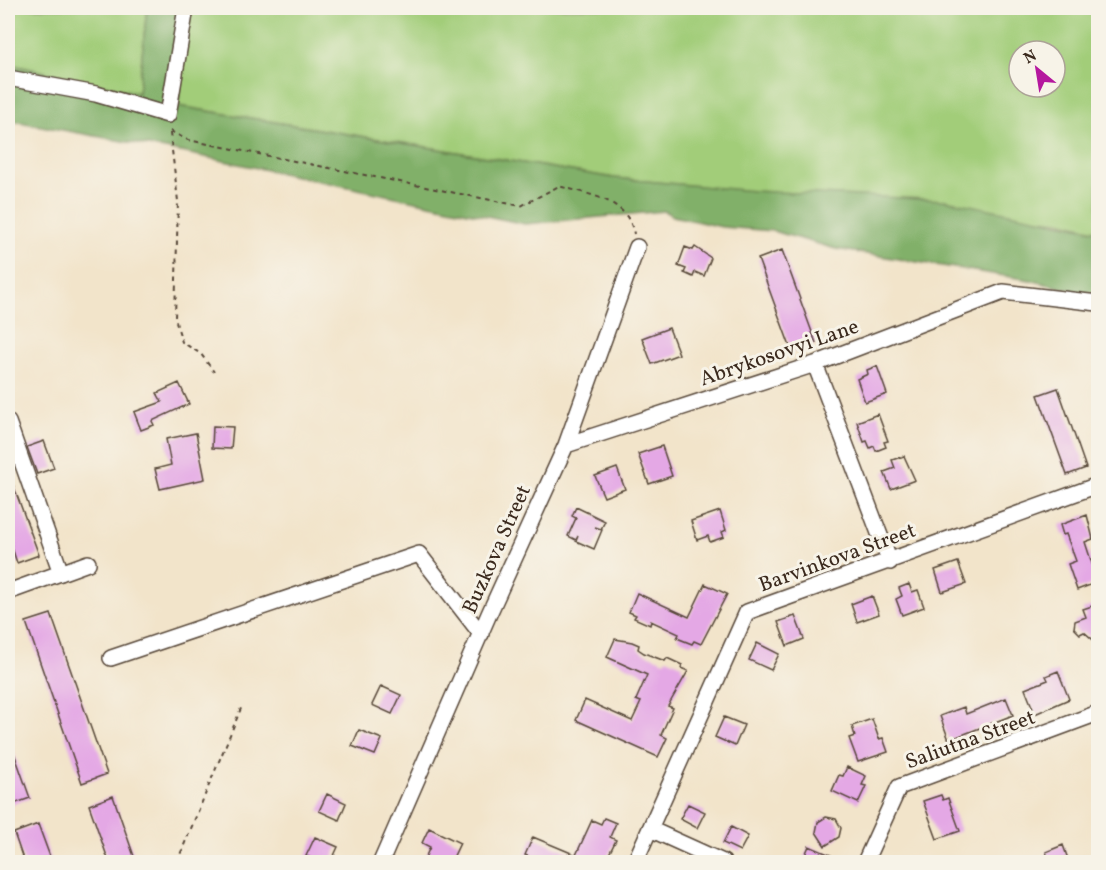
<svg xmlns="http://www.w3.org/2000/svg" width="1106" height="870" viewBox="0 0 1106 870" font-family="Vollkorn,serif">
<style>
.green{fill:#a2cd79;stroke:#6e7c4c;stroke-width:1.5;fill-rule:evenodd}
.forest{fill:#81b069;stroke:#5e6d44;stroke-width:1.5}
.building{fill:#e4a8e5}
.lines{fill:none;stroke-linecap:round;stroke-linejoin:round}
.minor-casing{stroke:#564638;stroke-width:18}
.path{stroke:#564638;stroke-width:2;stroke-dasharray:4.5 4.5;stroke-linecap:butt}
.minor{stroke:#fff;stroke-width:15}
.labels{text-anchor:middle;stroke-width:6;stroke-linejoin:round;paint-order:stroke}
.street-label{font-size:21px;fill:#3b2a1e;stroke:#f7f3e8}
</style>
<rect width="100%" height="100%" fill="#f7f3e8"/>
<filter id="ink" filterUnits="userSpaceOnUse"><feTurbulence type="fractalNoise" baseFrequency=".0167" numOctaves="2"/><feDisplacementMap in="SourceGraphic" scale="12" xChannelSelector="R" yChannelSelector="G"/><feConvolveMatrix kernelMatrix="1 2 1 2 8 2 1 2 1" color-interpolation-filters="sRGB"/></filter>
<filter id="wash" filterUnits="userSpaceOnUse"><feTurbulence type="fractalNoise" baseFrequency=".008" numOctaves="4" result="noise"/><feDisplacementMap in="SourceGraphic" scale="24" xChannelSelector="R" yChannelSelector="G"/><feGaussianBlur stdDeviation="1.35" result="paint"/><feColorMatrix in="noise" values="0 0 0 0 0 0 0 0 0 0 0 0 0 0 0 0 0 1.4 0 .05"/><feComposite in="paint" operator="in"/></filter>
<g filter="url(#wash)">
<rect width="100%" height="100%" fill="#f2e4ca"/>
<path class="green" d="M 8,8 L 147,8 L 138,93 L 8,64 Z
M 188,8 L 1098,8 L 1098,231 L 1059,221 L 614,178 L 178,106 ZM 1019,51 L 1055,51 L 1055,87 L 1019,87 Z"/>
<path class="forest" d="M 147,8 L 188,8 L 178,106 L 614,178 L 754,191 L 945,200 L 1098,231 L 1098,294 L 1078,292 L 1030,280 L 836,249 L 773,231 L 722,227 L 673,216 L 664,211 L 525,224 L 176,151 L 8,120 L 8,64 L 138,93 Z"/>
<g id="blocks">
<path class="building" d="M 685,247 L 693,250 L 695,247 L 711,258 L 704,276 L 695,272 L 693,277 L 684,273 L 686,269 L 678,266 Z
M 782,250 L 816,343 L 792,352 L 758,259 Z
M 669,328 L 679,354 L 652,364 L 642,338 Z
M 877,366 L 887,394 L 865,402 L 857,379 L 868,374 L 867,370 Z
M 179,383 L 189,404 L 152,421 L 154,425 L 141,430 L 134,412 L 162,402 L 157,393 Z
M 1058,388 L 1086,468 L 1067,475 L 1038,395 Z
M 878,414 L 888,441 L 884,442 L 886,447 L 876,451 L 874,446 L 870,448 L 867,441 L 864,442 L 857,422 Z
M 213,426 L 233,427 L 231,449 L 212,448 Z
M 196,433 L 205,479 L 160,489 L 155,469 L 171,465 L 166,439 Z
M 44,441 L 54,468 L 37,474 L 27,447 Z
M 662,446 L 672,476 L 649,484 L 638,454 Z
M 904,456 L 915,480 L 891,489 L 884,472 L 895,468 L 892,460 Z
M 617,468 L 625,489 L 604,497 L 595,476 Z
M 8,471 L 39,555 L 17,563 L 8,535 Z
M 576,507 L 605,521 L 601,529 L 595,527 L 602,530 L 594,549 L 576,541 L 578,536 L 576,540 L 568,536 L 576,518 L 572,516 Z
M 720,511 L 726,530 L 722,532 L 724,537 L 710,542 L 708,536 L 697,540 L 691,521 Z
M 1087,515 L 1093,539 L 1085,542 L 1098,582 L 1077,590 L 1068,564 L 1076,561 L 1066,534 L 1063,535 L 1060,525 Z
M 958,562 L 966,584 L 942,592 L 935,570 Z
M 705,584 L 727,594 L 701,644 L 694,641 L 692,644 L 677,638 L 679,634 L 651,621 L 650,625 L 634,618 L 636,615 L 629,612 L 637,593 L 689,617 Z
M 909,584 L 912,592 L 918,590 L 924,607 L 902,615 L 896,599 L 902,596 L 899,588 Z
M 872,596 L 879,614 L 857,622 L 851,604 Z
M 1098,604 L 1098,644 L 1084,632 L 1080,634 L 1074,628 L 1075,621 L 1086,617 L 1083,609 Z
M 51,614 L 107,774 L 82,783 L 26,622 Z
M 795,616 L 804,639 L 787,646 L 778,622 Z
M 615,639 L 632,642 L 639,645 L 638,649 L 644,653 L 665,661 L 667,658 L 682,665 L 681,668 L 688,671 L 668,706 L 673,708 L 661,735 L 667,738 L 658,757 L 576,720 L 585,700 L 632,721 L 641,702 L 636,700 L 647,675 L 607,657 Z
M 757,643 L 779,654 L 771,670 L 749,660 Z
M 1058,671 L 1069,699 L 1035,714 L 1025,689 L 1048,680 L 1046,676 Z
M 381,686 L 401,695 L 392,714 L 372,705 Z
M 1006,698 L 1013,715 L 949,740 L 940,716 L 964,707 L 966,714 Z
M 724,717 L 744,725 L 735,746 L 715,737 Z
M 872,719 L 879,739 L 883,738 L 888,752 L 858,762 L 849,738 L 855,736 L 852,726 Z
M 359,730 L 382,739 L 375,755 L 352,746 Z
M 8,736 L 30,798 L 8,806 Z
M 847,767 L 866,776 L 862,785 L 866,786 L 858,803 L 832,791 L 839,775 L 843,776 Z
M 327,794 L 346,803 L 339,820 L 319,811 Z
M 941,795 L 943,800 L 948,798 L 960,831 L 937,839 L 923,801 Z
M 113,796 L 136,862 L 109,862 L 89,805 Z
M 688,804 L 705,812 L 697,828 L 680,819 Z
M 826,817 L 836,819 L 841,828 L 839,837 L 825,846 L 816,832 L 818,822 Z
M 604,818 L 616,823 L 610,837 L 616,840 L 605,862 L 530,862 L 532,858 L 525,855 L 533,837 L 576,855 L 592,820 L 601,824 Z
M 38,824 L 52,862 L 24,862 L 14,833 Z
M 731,827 L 748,836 L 740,851 L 723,843 Z
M 429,828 L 460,843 L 451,862 L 436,862 L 425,858 L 430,847 L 422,843 Z
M 315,837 L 338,847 L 331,862 L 321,862 L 306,856 Z
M 1063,845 L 1069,862 L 1050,862 L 1046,852 Z
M 809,846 L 847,862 L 802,862 Z"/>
</g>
</g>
<g filter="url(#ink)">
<use href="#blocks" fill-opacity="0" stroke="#564638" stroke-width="1.5"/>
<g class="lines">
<defs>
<path id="minor" d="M 8,78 L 96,94 L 168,115 L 186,8
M 815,364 L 890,562
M 8,422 L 61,573
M 566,445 L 815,364 L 1003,292 L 1098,303
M 8,592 L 88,563
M 111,658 L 419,554 L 481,634
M 650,829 L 723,862
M 381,862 L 489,614 L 566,445 L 637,247
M 635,862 L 747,612 L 1098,485
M 865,862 L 899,787 L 1098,713"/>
</defs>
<use href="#minor" class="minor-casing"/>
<path class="path" d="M 170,131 L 188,140 L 521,206 L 559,186 C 589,195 627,198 634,234
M 170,133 L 178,201 L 175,319 L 182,342 L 201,354 L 214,372
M 177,862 L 242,706"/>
<use href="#minor" class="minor"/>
</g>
</g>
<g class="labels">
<g class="street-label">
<text transform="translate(779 352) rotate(-19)" y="7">Abrykosovyi Lane</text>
<text transform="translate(496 549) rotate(-66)" y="7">Buzkova Street</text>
<text transform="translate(837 557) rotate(-20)" y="7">Barvinkova Street</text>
<text transform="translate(970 739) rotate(-20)" y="7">Saliutna Street</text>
</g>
</g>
<rect width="1106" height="870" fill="none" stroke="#f7f3e8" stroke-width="30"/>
<g transform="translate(1037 69) rotate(330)"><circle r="28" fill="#f7f3e8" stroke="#aca397" stroke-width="1.5"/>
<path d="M0-4.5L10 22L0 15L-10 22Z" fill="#b5179e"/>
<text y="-9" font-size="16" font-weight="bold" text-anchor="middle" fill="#3b2a1e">N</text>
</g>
</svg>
